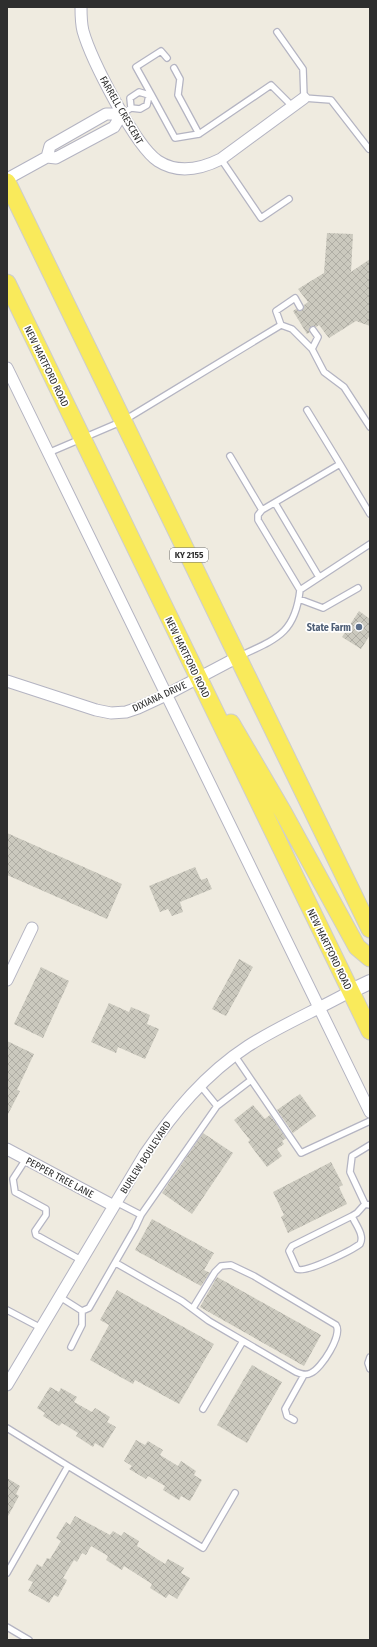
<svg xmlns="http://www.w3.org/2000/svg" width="377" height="1647" viewBox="0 0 377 1647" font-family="'Fira Sans Condensed',sans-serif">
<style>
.building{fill:url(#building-cross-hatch)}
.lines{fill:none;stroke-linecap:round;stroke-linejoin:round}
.service-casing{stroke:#b4b4c2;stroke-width:8}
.minor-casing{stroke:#b4b4c2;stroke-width:13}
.tertiary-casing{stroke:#b4b4c2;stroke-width:16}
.primary-casing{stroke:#cdcdcd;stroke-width:19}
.service{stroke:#fff;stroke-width:5.5}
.minor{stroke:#fff;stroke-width:11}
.tertiary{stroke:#fff;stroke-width:14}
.primary{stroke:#f9ea5b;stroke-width:17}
.service-dot{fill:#5c6f8a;stroke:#fff;stroke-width:1.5}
.labels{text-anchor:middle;stroke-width:3.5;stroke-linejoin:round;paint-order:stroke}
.shield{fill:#fff;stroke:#6d6d6d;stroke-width:1}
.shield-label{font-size:9px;font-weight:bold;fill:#2e2e2e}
.street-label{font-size:10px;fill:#2e2e2e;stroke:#fff}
.service-label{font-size:10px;font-weight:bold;fill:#4e5e75;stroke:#fff;text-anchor:end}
</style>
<defs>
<pattern id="building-cross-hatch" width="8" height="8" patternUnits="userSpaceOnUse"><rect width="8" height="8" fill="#cbc9be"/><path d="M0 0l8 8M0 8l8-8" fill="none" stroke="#afada4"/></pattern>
</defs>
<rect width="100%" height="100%" fill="#efebe0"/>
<path class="building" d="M 327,233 L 353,234 L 351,272 L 370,259 L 370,326 L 356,321 L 329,338 L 319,325 L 316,327 L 313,326 L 310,327 L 310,332 L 307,334 L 293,311 L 296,309 L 300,311 L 302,310 L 304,307 L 304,305 L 308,302 L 298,289 L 324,273 Z
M 359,611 L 370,619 L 370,635 L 361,649 L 342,637 Z
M 7,833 L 122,884 L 107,919 L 7,875 Z
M 195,867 L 201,880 L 207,878 L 212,889 L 180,902 L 183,912 L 172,916 L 168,909 L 160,912 L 149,886 Z
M 239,959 L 253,967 L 226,1016 L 212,1009 Z
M 41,967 L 69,981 L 43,1038 L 14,1024 Z
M 109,1003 L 129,1012 L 131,1007 L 150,1015 L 147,1024 L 159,1029 L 145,1059 L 118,1047 L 116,1053 L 91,1042 Z
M 7,1041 L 34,1054 L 17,1090 L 20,1091 L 7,1116 Z
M 300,1094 L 316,1116 L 293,1133 L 277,1110 Z
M 253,1105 L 265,1119 L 270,1115 L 286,1138 L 282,1141 L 284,1144 L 277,1149 L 282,1156 L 267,1167 L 248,1142 L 250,1140 L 234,1120 Z
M 203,1133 L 233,1153 L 192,1214 L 162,1193 Z
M 331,1162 L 343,1185 L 339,1187 L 347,1204 L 288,1233 L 281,1217 L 284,1215 L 273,1192 Z
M 152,1219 L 214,1253 L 204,1270 L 210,1273 L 201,1286 L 135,1250 Z
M 217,1277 L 321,1335 L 304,1366 L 200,1307 Z
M 117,1290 L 214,1344 L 179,1404 L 135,1380 L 133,1384 L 90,1360 L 109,1325 L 100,1320 Z
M 252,1365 L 282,1382 L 247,1443 L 217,1425 Z
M 50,1387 L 59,1392 L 61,1388 L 77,1397 L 74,1402 L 92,1412 L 95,1408 L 110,1417 L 107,1422 L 116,1427 L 103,1448 L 95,1443 L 93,1447 L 76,1436 L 78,1433 L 62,1423 L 59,1426 L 43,1416 L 45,1413 L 37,1408 Z
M 136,1440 L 145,1445 L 148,1441 L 163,1450 L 160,1455 L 178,1466 L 181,1461 L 196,1471 L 194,1475 L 202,1480 L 190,1501 L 181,1496 L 179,1500 L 163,1490 L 165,1486 L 148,1476 L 146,1479 L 129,1469 L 132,1466 L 124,1461 Z
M 7,1478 L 20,1486 L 16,1494 L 19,1496 L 7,1518 Z
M 75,1516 L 110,1535 L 113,1531 L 121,1536 L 124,1532 L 139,1541 L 137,1546 L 165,1564 L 168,1559 L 184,1568 L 181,1573 L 190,1578 L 177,1599 L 169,1594 L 166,1598 L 150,1588 L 152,1584 L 124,1566 L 122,1570 L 106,1560 L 108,1556 L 91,1546 L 86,1555 L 82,1553 L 77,1562 L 74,1560 L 63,1578 L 67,1580 L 58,1597 L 54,1595 L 49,1603 L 28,1591 L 33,1582 L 28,1580 L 37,1564 L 42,1567 L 47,1558 L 50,1559 L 61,1541 L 56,1538 L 66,1522 L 70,1525 Z"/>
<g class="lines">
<defs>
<path id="service" d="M 277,32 L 303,69 L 304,98 L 331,100 L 369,149
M 151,94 L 175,138 L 199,134 L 178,95 L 180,79 L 174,68
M 149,95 L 151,94 L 136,67 L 161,51 L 167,58
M 122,114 L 131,108 L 140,109 L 147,105 L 149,95 L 139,92 L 130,98 L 131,108
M 199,134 L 271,85 L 293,107
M 221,159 L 261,218 L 289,199
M 281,325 L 276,311 L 295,298 L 300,307
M 312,349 L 318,337 L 313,330
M 307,410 L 340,464
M 48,453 L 123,421 L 281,325 L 292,329 L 312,349 L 324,372 L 344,387 L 370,427
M 230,456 L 262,510
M 275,503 L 319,577
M 300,590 L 370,544
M 299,599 L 323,608 L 358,588
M 240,656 C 276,639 295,634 300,590 L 258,520 L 258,515 L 262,510 L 340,464 L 370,514
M 235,1056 L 301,1153 L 370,1121
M 217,1106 L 251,1080
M 370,1145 L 352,1156 L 350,1172 L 365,1204 L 370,1205
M 26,1159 L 13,1179 L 15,1192 L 46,1209 L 46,1215 L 35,1231 L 36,1235 L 81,1260
M 141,1215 L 217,1106 L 200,1085
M 352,1216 C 355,1224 365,1235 360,1244 C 352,1250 305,1274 297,1269 L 289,1251 L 292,1246 L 352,1216 L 357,1213 L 365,1204
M 116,1263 L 182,1301 L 209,1321 L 296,1372 C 301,1374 306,1376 311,1373 C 321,1369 343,1335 336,1325 L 254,1276 L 231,1265 L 221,1266 L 215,1272 L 193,1308
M 60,1297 L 82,1311 L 89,1308 L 135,1228 L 141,1215 L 116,1202
M 7,1310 L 41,1328
M 71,1347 L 82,1325 L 82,1311
M 370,1357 L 368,1363 L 370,1369
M 203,1409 L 243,1341
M 294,1420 L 287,1416 L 285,1409 L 304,1375
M 7,1428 L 68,1466 L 7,1573
M 68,1466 L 203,1548 L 235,1493
M 7,1627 L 29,1640"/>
<path id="minor" d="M 81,7 C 81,15 81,23 83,31 C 91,59 135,146 158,161 C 178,174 201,169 221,159 L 304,98
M 47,157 L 50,146 L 106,114 L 122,114
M 7,179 L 47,157 L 56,158 L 114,127 L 122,114
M 7,368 L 370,1112
M 7,681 L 96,710 L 111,713 L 126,712 L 138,708 L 166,695 L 238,657
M 7,980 L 32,928
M 7,1149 L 114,1206
M 7,1385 L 145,1154 C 174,1112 205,1074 248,1046 C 281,1025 317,1010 351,991"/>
<path id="tertiary" d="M 351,991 L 370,982"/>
<path id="primary" d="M 7,182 L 370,929
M 7,283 L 370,1031
M 231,723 L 283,812 L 357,947 L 370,958"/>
</defs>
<use href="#service" class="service-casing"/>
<use href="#minor" class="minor-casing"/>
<use href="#tertiary" class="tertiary-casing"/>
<use href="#primary" class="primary-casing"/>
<use href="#service" class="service"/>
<use href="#minor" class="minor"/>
<use href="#tertiary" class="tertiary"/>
<use href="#primary" class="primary"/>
</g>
<circle class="service-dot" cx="359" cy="627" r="4"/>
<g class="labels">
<rect class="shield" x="170" y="548" width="38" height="14" rx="3"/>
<g class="shield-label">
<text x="189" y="558">KY 2155</text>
</g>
<g class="street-label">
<text transform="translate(122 110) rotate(60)" y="4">FARRELL CRESCENT</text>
<text transform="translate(47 366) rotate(64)" y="4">NEW HARTFORD ROAD</text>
<text transform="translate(188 657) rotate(64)" y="4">NEW HARTFORD ROAD</text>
<text transform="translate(159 696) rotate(-25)" y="4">DIXIANA DRIVE</text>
<text transform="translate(330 949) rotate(64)" y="4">NEW HARTFORD ROAD</text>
<text transform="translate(145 1157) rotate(-57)" y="4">BURLEW BOULEVARD</text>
<text transform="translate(60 1177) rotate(28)" y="4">PEPPER TREE LANE</text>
</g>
<g class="service-label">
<text x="351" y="631">State Farm</text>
</g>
</g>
<rect width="377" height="1647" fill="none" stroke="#2e2e2e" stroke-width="16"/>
</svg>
